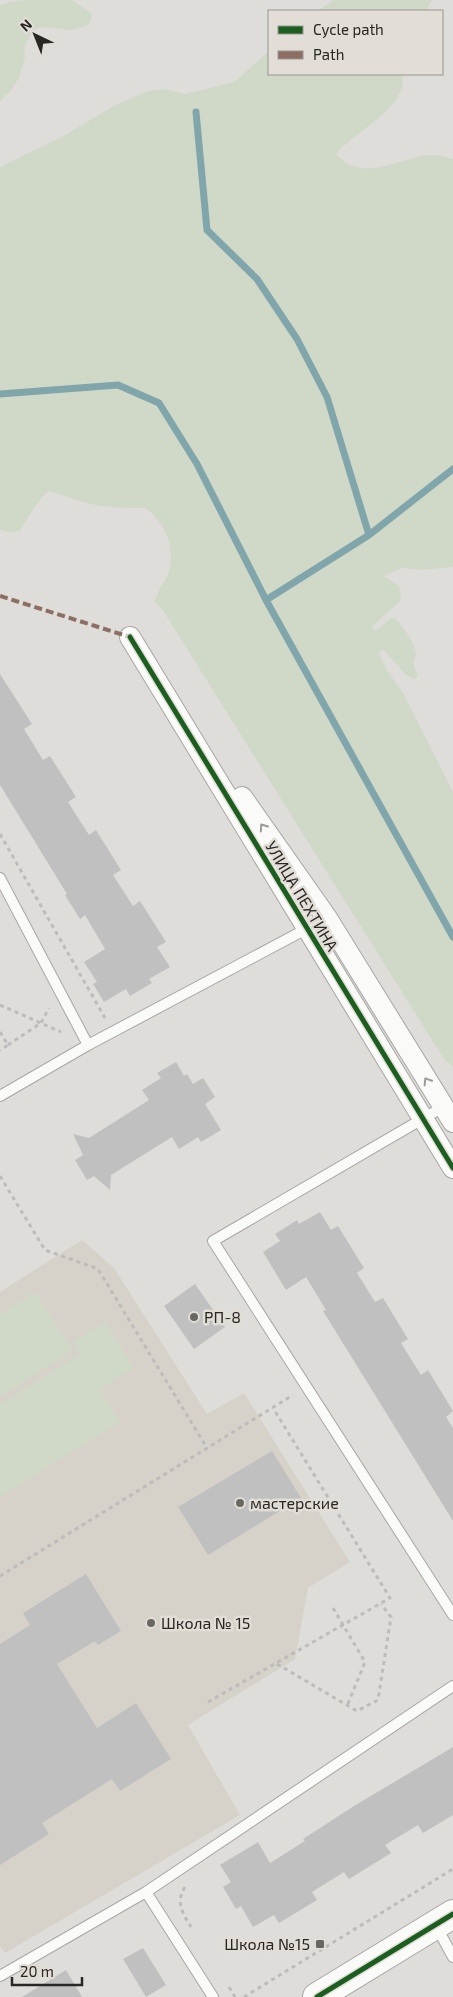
<svg xmlns="http://www.w3.org/2000/svg" width="453" height="1997" viewBox="0 0 453 1997" font-family="'Exo 2',sans-serif">
<style>
.built{fill:#d6d2c9}
.green{fill:#d0d9c7}
.lines{fill:none;stroke-linecap:round;stroke-linejoin:round}
.stream{stroke:#80a6ac;stroke-width:7}
.building{fill:#c1c0c0}
.lane-casing{stroke:#a8a6a4;stroke-width:12}
.street-casing{stroke:#a8a6a4;stroke-width:22}
.secondary-casing{stroke:#a8a6a4;stroke-width:30}
.path{stroke:#bdbcbb;stroke-width:3;stroke-dasharray:4 4;stroke-linecap:butt}
.lane{stroke:#fafaf9;stroke-width:10}
.street{stroke:#fafaf9;stroke-width:20}
.secondary{stroke:#fafaf9;stroke-width:28}
.quiet{stroke:#8d6e63;stroke-width:4;stroke-dasharray:8 4;stroke-linecap:butt}
.cycleway-casing{stroke:#e2ded7;stroke-width:8}
.cycleway{stroke:#1b5e20;stroke-width:5}
.oneway{stroke:#9c9b99}
.poi-dot{fill:#696764;stroke:#e2ded7;stroke-width:2}
.labels{text-anchor:middle;stroke-width:5;stroke-linejoin:round;paint-order:stroke}
.street-label{font-size:16px;fill:#292724;stroke:#e2ded7}
.poi-label{font-size:16px;fill:#292724;stroke:#e2ded7;text-anchor:start}
</style>
<rect width="100%" height="100%" fill="#dfddda"/>
<path class="built" d="M 82,1240 L 114,1268 L 207,1414 L 244,1393 L 350,1562 L 308,1588 L 295,1659 L 188,1725 L 240,1815 L 5,1953 L 0,1946 L 0,1292 Z"/>
<path class="green" d="M 25,0 L 72,0 L 92,14 L 90,23 C 66,39 53,21 33,30 L 24,48 L 25,57 L 19,78 L 9,93 L 0,101 L 0,6 L 8,2 Z
M 333,0 L 432,0 L 426,11 L 318,11 Z
M 269,51 L 269,74 L 402,74 C 410,106 354,132 336,154 C 363,184 398,158 429,155 C 437,155 446,157 453,159 L 453,567 L 421,570 L 402,568 L 384,576 L 399,586 L 401,596 L 400,601 L 373,626 L 373,630 L 377,630 L 391,618 L 395,618 C 402,625 416,644 416,655 C 415,657 414,660 413,663 L 418,676 L 413,679 L 404,673 L 384,650 L 379,652 L 386,669 L 403,693 L 453,792 L 453,1067 L 442,1056 L 162,609 L 155,602 C 157,590 164,584 168,574 C 177,551 165,521 145,508 C 125,508 106,508 87,503 C 74,500 62,494 49,491 C 38,499 27,519 20,531 L 9,532 L 0,530 L 0,167 L 65,135 L 115,105 L 148,91 L 165,89 L 185,94 L 234,82 Z
M 35,1292 L 73,1351 L 0,1397 L 0,1314 Z
M 105,1322 L 134,1368 L 100,1390 L 120,1422 L 0,1497 L 0,1404 L 80,1354 L 73,1342 Z"/>
<g class="lines">
<path class="stream" d="M 196,112 L 207,230 L 257,279 L 297,339 L 327,397 L 369,535 L 266,600
M 0,394 L 118,385 L 159,403 L 197,464 L 266,600 L 453,937
M 369,535 L 453,469"/>
</g>
<path class="building" d="M 0,674 L 32,724 L 24,729 L 43,760 L 50,756 L 76,797 L 68,802 L 89,835 L 96,830 L 121,870 L 113,875 L 133,906 L 140,901 L 166,942 L 157,947 L 170,967 L 149,979 L 152,983 L 130,996 L 126,989 L 104,1002 L 93,984 L 97,982 L 84,962 L 105,949 L 85,915 L 80,919 L 65,895 L 67,894 L 0,785 Z
M 176,1062 L 184,1076 L 187,1074 L 193,1084 L 203,1078 L 215,1097 L 205,1104 L 221,1130 L 201,1142 L 198,1137 L 179,1149 L 172,1137 L 111,1175 L 110,1190 L 94,1176 L 87,1180 L 75,1160 L 83,1155 L 73,1134 L 89,1138 L 149,1100 L 142,1090 L 161,1078 L 157,1073 Z
M 320,1212 L 331,1230 L 338,1226 L 364,1268 L 357,1273 L 375,1302 L 383,1298 L 408,1339 L 401,1343 L 421,1375 L 428,1370 L 453,1411 L 446,1417 L 453,1428 L 453,1521 L 323,1311 L 326,1310 L 306,1277 L 286,1290 L 263,1252 L 280,1241 L 275,1234 L 297,1220 L 299,1224 Z
M 195,1284 L 225,1327 L 194,1349 L 164,1306 Z
M 272,1451 L 301,1498 L 208,1555 L 178,1507 Z
M 86,1574 L 121,1631 L 98,1645 L 95,1641 L 57,1664 L 97,1728 L 136,1703 L 171,1759 L 120,1791 L 112,1779 L 42,1823 L 49,1834 L 0,1865 L 0,1644 L 30,1625 L 23,1613 Z
M 453,1747 L 453,1815 L 423,1833 L 418,1825 L 385,1845 L 391,1853 L 349,1879 L 344,1872 L 312,1892 L 317,1900 L 279,1923 L 274,1915 L 253,1927 L 241,1906 L 236,1909 L 223,1887 L 231,1882 L 220,1865 L 258,1842 L 270,1863 L 305,1841 L 303,1839 L 354,1806 Z
M 143,1948 L 166,1985 L 146,1997 L 123,1959 Z
M 66,1970 L 82,1997 L 22,1997 Z"/>
<g class="lines">
<defs>
<path id="lane" d="M 0,878 L 88,1045
M 0,1096 L 88,1045 L 327,918
M 443,1107 L 213,1241 L 453,1615
M 146,1892 L 213,1997
M 436,1926 L 453,1957
M 0,1976 L 146,1892 L 453,1686"/>
<path id="street" d="M 130,637 L 453,1168
M 242,797 L 327,918 L 453,1122"/>
<path id="secondary" d="M 317,1997 L 453,1914"/>
</defs>
<use href="#lane" class="lane-casing"/>
<use href="#street" class="street-casing"/>
<use href="#secondary" class="secondary-casing"/>
<path class="path" d="M 0,834 L 105,1018
M 0,1005 L 61,1032
M 0,1032 L 8,1045 L 0,1050
M 8,1045 L 41,1023 L 49,1008
M 0,1176 L 45,1250 L 98,1269 L 207,1448
M 0,1576 L 293,1395
M 333,1608 L 365,1662 L 347,1706
M 277,1664 L 357,1711 L 378,1700 L 391,1617 L 381,1604
M 208,1702 L 390,1598 L 273,1408
M 185,1887 C 175,1902 183,1914 191,1927
M 229,1987 L 235,1997
M 244,1997 L 453,1869"/>
<use href="#lane" class="lane"/>
<use href="#street" class="street"/>
<use href="#secondary" class="secondary"/>
<path class="quiet" d="M 0,596 L 130,637"/>
<defs>
<path id="cycleway" d="M 130,637 L 453,1168
M 317,1997 L 453,1914"/>
</defs>
<use href="#cycleway" class="cycleway-casing"/>
<use href="#cycleway" class="cycleway"/>
</g>
<defs><path id="oneway-chevron" d="M-2-3.5L2.5 0L-2 3.5" fill="none" stroke-width="1.6" stroke-linecap="round" stroke-linejoin="round" transform="scale(1.25)"/></defs>
<g class="oneway">
<use href="#oneway-chevron" transform="translate(263 827) rotate(-125)"/>
<use href="#oneway-chevron" transform="translate(427 1081) rotate(-122)"/>
</g>
<g class="poi-dot">
<circle cx="194" cy="1317" r="5"/>
<circle cx="240" cy="1503" r="5"/>
<circle cx="151" cy="1623" r="5"/>
<rect x="315" y="1939" width="10" height="10" rx="2.5"/>
</g>
<g class="labels">
<g class="street-label">
<text transform="translate(302 896) rotate(59)" y="6">УЛИЦА ПЕХТИНА</text>
</g>
<g class="poi-label">
<text x="204" y="1323">РП-8</text>
<text x="250" y="1509">мастерские</text>
<text x="161" y="1629">Школа № 15</text>
<text x="310" y="1950" text-anchor="end">Школа №15</text>
</g>
</g>
<rect x="268" y="10" width="175" height="65" fill="#e2ded7" stroke="#98958f"/>
<rect x="278" y="26" width="25" height="8" fill="#1b5e20" stroke="#98958f"/>
<text x="313" y="35" font-size="15" fill="#292724">Cycle path</text>
<rect x="278" y="51" width="25" height="8" fill="#8d6e63" stroke="#98958f"/>
<text x="313" y="60" font-size="15" fill="#292724">Path</text>
<g transform="translate(35 35) rotate(317)" stroke="#e2ded7" stroke-width="4" paint-order="stroke">
<path d="M0-4L9 19L0 12L-9 19Z" fill="#292724"/>
<text y="-8" font-size="14" font-weight="bold" text-anchor="middle" fill="#292724">N</text>
</g>
<path d="M12 1977v8h70v-8" fill="none" stroke="#292724" stroke-width="2.5"/>
<text x="20" y="1977" font-size="15" fill="#292724" stroke="#e2ded7" stroke-width="4" paint-order="stroke">20 m</text>
</svg>
